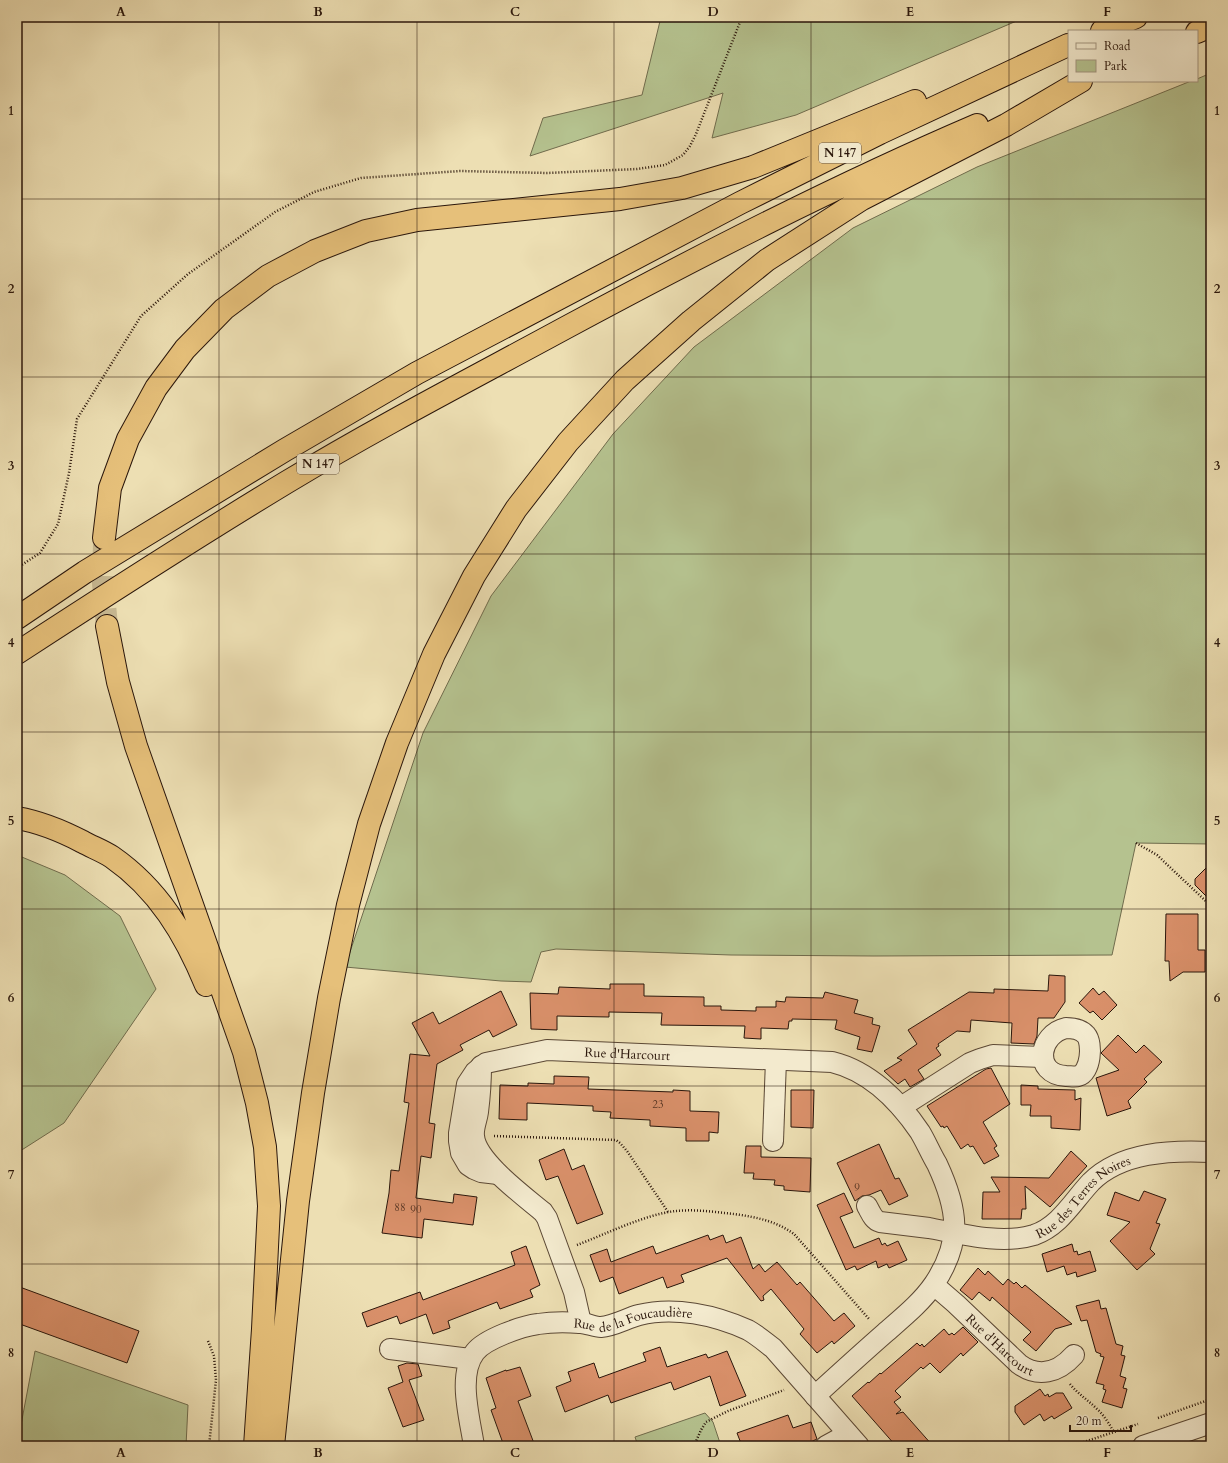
<svg xmlns="http://www.w3.org/2000/svg" width="1228" height="1463" viewBox="0 0 1228 1463" font-family="Cardo,serif">
<style>
.green{fill:#b5c28f;stroke:#706c4d}
.building{fill:#d9906a;stroke:#2a160b}
.lines{fill:none;stroke-linecap:round;stroke-linejoin:round}
.highway-tunnel{stroke:#c6b791;stroke-width:22;stroke-dasharray:22 11;stroke-linecap:butt}
.minor-casing{stroke:#5b4835;stroke-width:22}
.highway-casing{stroke:#2a160b;stroke-width:24}
.path{stroke:#2a160b;stroke-width:2.5;stroke-dasharray:1 2;stroke-linecap:butt}
.minor{stroke:#f3eace;stroke-width:20}
.highway{stroke:#e6c07a;stroke-width:22}
.grid{fill:none;stroke:#2a160b;stroke-width:1;stroke-opacity:0.55}
.labels{text-anchor:middle;stroke-width:3;stroke-linejoin:round;paint-order:stroke}
.number-label{font-size:11px;fill:#563423}
.shield{fill:#f3eace;stroke:#665646;stroke-width:1}
.shield-label{font-size:12px;font-weight:bold;fill:#2a160b}
.street-label{font-size:13px;fill:#2a160b;stroke:#f3eace}
.neatline{fill:none;stroke:#2a160b;stroke-width:1.5}
.grid-label{font-size:13px;text-anchor:middle;font-weight:bold;fill:#2a160b}
</style>
<rect width="100%" height="100%" fill="#eddfb3"/>
<filter id="stains"><feTurbulence type="fractalNoise" baseFrequency=".005" numOctaves="4"/><feColorMatrix values="0 0 0 0 .2 0 0 0 0 .09 0 0 0 0 .02 0 0 0 .5 -.17"/></filter>
<radialGradient id="worn" r=".72"><stop offset=".6" stop-color="#630" stop-opacity="0"/><stop offset="1" stop-color="#630" stop-opacity=".3"/></radialGradient>
<path class="green" d="M 661,17 L 1026,17 L 796,115 L 712,138 L 723,93 L 530,156 L 543,118 L 642,95 Z
M 1211,73 L 1211,844 L 1136,843 L 1112,955 L 874,956 L 731,955 L 556,949 L 541,952 L 531,982 L 501,981 L 345,967 L 423,733 L 491,596 L 613,434 L 694,347 L 853,228 L 977,167 L 1191,81 L 1197,81 L 1197,79 Z
M 17,855 L 65,875 L 120,916 L 156,989 L 64,1123 L 17,1153 Z
M 35,1351 L 188,1405 L 186,1446 L 17,1446 Z
M 705,1413 L 713,1422 L 721,1446 L 638,1446 L 635,1437 Z"/>
<path class="building" d="M 1211,863 L 1211,901 L 1195,885 L 1195,879 Z
M 1166,914 L 1198,914 L 1198,950 L 1205,950 L 1205,972 L 1183,972 L 1170,981 L 1169,961 L 1165,961 Z
M 1049,975 L 1065,976 L 1065,1002 L 1054,1018 L 1038,1018 L 1037,1036 L 1034,1044 L 1011,1043 L 1012,1023 L 971,1020 L 970,1032 L 957,1031 L 938,1044 L 939,1046 L 936,1048 L 941,1055 L 918,1070 L 924,1079 L 910,1087 L 905,1079 L 898,1084 L 884,1071 L 902,1060 L 897,1058 L 917,1044 L 908,1030 L 969,992 L 994,993 L 994,989 L 1048,991 Z
M 610,984 L 644,984 L 644,996 L 704,997 L 704,1006 L 721,1006 L 721,1010 L 756,1011 L 756,1007 L 776,1007 L 776,1001 L 785,1002 L 786,997 L 823,998 L 825,992 L 858,1000 L 854,1013 L 873,1018 L 872,1024 L 880,1026 L 872,1052 L 857,1049 L 860,1037 L 835,1029 L 837,1020 L 792,1019 L 792,1021 L 789,1021 L 788,1029 L 761,1028 L 761,1039 L 744,1038 L 745,1026 L 661,1025 L 662,1013 L 609,1012 L 609,1017 L 557,1016 L 557,1030 L 531,1029 L 530,993 L 558,994 L 559,987 L 610,989 Z
M 1093,988 L 1099,995 L 1104,991 L 1117,1005 L 1102,1020 L 1093,1011 L 1090,1013 L 1079,1003 Z
M 501,991 L 517,1025 L 493,1037 L 489,1030 L 460,1045 L 463,1050 L 437,1064 L 429,1123 L 435,1124 L 431,1158 L 421,1156 L 416,1198 L 453,1203 L 454,1194 L 477,1197 L 473,1225 L 424,1219 L 422,1238 L 382,1233 L 389,1193 L 391,1170 L 399,1171 L 409,1103 L 404,1102 L 410,1054 L 430,1056 L 412,1023 L 433,1012 L 439,1024 Z
M 1118,1035 L 1136,1053 L 1144,1045 L 1162,1062 L 1144,1079 L 1147,1082 L 1128,1101 L 1131,1108 L 1107,1116 L 1096,1078 L 1119,1070 L 1101,1053 Z
M 991,1068 L 1010,1104 L 983,1122 L 997,1146 L 994,1148 L 999,1156 L 984,1164 L 973,1146 L 970,1147 L 968,1144 L 961,1149 L 947,1126 L 944,1128 L 943,1126 L 941,1127 L 927,1106 L 986,1069 Z
M 554,1076 L 589,1077 L 588,1089 L 673,1092 L 673,1090 L 690,1091 L 690,1111 L 719,1112 L 718,1133 L 709,1132 L 709,1141 L 686,1141 L 686,1128 L 650,1126 L 650,1120 L 610,1118 L 611,1112 L 593,1111 L 593,1106 L 527,1103 L 527,1120 L 499,1119 L 500,1085 L 528,1086 L 528,1083 L 554,1084 Z
M 1021,1085 L 1038,1086 L 1038,1089 L 1075,1090 L 1075,1100 L 1081,1098 L 1080,1130 L 1051,1128 L 1051,1116 L 1030,1116 L 1031,1105 L 1021,1105 Z
M 791,1090 L 814,1090 L 813,1128 L 791,1127 Z
M 879,1144 L 895,1179 L 899,1178 L 908,1196 L 889,1205 L 881,1190 L 869,1195 L 862,1196 L 855,1201 L 837,1163 Z
M 746,1146 L 761,1146 L 761,1157 L 811,1158 L 810,1192 L 784,1190 L 784,1186 L 774,1185 L 775,1180 L 753,1179 L 754,1173 L 744,1173 Z
M 564,1149 L 572,1170 L 584,1165 L 603,1214 L 577,1224 L 558,1176 L 546,1180 L 539,1160 Z
M 1071,1151 L 1087,1166 L 1050,1207 L 1025,1186 L 1026,1209 L 1022,1209 L 1021,1219 L 982,1219 L 983,1192 L 1000,1192 L 991,1177 L 1049,1178 Z
M 1144,1191 L 1166,1199 L 1156,1223 L 1160,1224 L 1150,1249 L 1155,1254 L 1137,1270 L 1110,1241 L 1130,1222 L 1107,1215 L 1115,1192 L 1139,1201 Z
M 844,1193 L 853,1212 L 840,1217 L 854,1248 L 879,1238 L 882,1245 L 885,1243 L 887,1246 L 898,1241 L 907,1260 L 889,1268 L 887,1264 L 878,1268 L 876,1261 L 857,1270 L 855,1266 L 846,1270 L 817,1205 Z
M 708,1235 L 710,1240 L 723,1235 L 726,1243 L 741,1237 L 753,1269 L 759,1264 L 765,1272 L 777,1262 L 797,1285 L 800,1282 L 834,1321 L 844,1313 L 855,1326 L 834,1344 L 832,1341 L 817,1353 L 800,1334 L 804,1329 L 771,1289 L 763,1296 L 764,1300 L 761,1301 L 727,1258 L 681,1275 L 684,1282 L 667,1288 L 663,1277 L 619,1294 L 613,1277 L 600,1282 L 590,1255 L 607,1249 L 611,1262 L 653,1246 L 656,1254 Z
M 1072,1244 L 1074,1252 L 1077,1251 L 1078,1255 L 1090,1251 L 1096,1271 L 1077,1277 L 1076,1272 L 1067,1275 L 1064,1266 L 1047,1272 L 1042,1254 Z
M 526,1246 L 540,1285 L 530,1290 L 533,1297 L 500,1309 L 497,1302 L 448,1321 L 450,1328 L 433,1334 L 426,1314 L 400,1324 L 397,1316 L 367,1327 L 362,1313 L 420,1292 L 423,1300 L 515,1265 L 511,1252 Z
M 978,1268 L 985,1275 L 988,1271 L 1003,1285 L 1008,1279 L 1014,1284 L 1016,1282 L 1022,1288 L 1025,1285 L 1072,1324 L 1055,1329 L 1036,1351 L 1023,1340 L 1031,1332 L 992,1297 L 990,1301 L 979,1292 L 972,1300 L 960,1290 Z
M 17,1286 L 139,1331 L 127,1363 L 17,1323 Z
M 1099,1300 L 1101,1309 L 1106,1308 L 1116,1344 L 1123,1346 L 1121,1355 L 1125,1356 L 1120,1376 L 1126,1378 L 1123,1388 L 1127,1389 L 1122,1408 L 1102,1402 L 1106,1390 L 1103,1389 L 1104,1385 L 1096,1383 L 1104,1357 L 1100,1356 L 1101,1354 L 1096,1352 L 1087,1320 L 1081,1321 L 1076,1306 Z
M 963,1327 L 978,1342 L 963,1356 L 961,1353 L 940,1373 L 930,1363 L 923,1369 L 921,1367 L 895,1391 L 901,1397 L 894,1402 L 901,1410 L 896,1414 L 903,1412 L 933,1446 L 896,1446 L 852,1396 L 868,1382 L 869,1383 L 880,1373 L 881,1374 L 917,1343 L 920,1346 L 922,1344 L 924,1347 L 944,1329 L 949,1335 L 952,1333 L 954,1335 Z
M 660,1347 L 667,1367 L 706,1354 L 708,1358 L 727,1351 L 746,1396 L 720,1406 L 710,1376 L 674,1390 L 671,1382 L 611,1403 L 608,1395 L 565,1412 L 556,1387 L 571,1381 L 568,1372 L 594,1363 L 599,1378 L 646,1361 L 643,1353 Z
M 407,1363 L 418,1364 L 422,1376 L 409,1380 L 424,1420 L 403,1427 L 388,1388 L 403,1382 L 398,1366 Z
M 520,1367 L 531,1396 L 518,1401 L 535,1446 L 504,1446 L 491,1410 L 496,1408 L 486,1378 L 506,1370 L 506,1371 Z
M 1040,1389 L 1045,1396 L 1048,1394 L 1049,1397 L 1056,1393 L 1063,1393 L 1072,1408 L 1054,1419 L 1052,1416 L 1044,1421 L 1040,1414 L 1024,1425 L 1015,1412 L 1015,1406 Z
M 788,1415 L 793,1428 L 811,1422 L 817,1439 L 802,1446 L 742,1446 L 737,1433 Z"/>
<g class="lines">
<path class="highway-tunnel" d="M 104,543 L 103,583 L 107,626"/>
<defs>
<g id="minor">
<path d="M 1066,1028 C 1073,1028 1081,1029 1086,1035 C 1093,1043 1091,1073 1078,1076 C 1075,1077 1070,1076 1066,1076 C 1032,1074 1039,1034 1066,1028 Z"/>
<path d="M 481,1066 C 481,1081 480,1096 478,1112 C 477,1120 473,1128 474,1136 C 476,1161 524,1196 543,1212 L 547,1218 L 574,1292 L 581,1323"/>
<path d="M 901,1107 L 970,1063 L 980,1059 L 993,1055 L 1042,1057"/>
<path d="M 773,1141 L 776,1060"/>
<path id="s1" d="M 498,1174 L 481,1172 L 474,1169 L 468,1165 L 461,1153 L 459,1141 L 459,1133 L 467,1084 L 475,1072 L 486,1063 L 547,1050 L 832,1062 C 869,1071 899,1101 920,1132 C 926,1142 931,1154 937,1164 C 958,1209 963,1241 934,1284 C 921,1303 902,1318 885,1333 C 861,1354 838,1375 815,1396"/>
<path id="s2" d="M 867,1206 C 871,1213 873,1220 880,1222 C 896,1224 913,1226 929,1228 C 961,1234 1002,1245 1034,1235 C 1060,1226 1073,1201 1091,1182 C 1121,1152 1171,1150 1211,1152"/>
<path id="s3" d="M 934,1285 L 956,1304 L 1019,1364 C 1038,1378 1058,1373 1074,1355"/>
<path d="M 390,1349 L 470,1359"/>
<path id="s4" d="M 474,1446 C 470,1419 457,1375 475,1352 C 485,1339 522,1326 538,1324 C 551,1322 567,1322 580,1323 C 587,1323 594,1327 601,1327 C 614,1326 627,1318 639,1315 C 674,1306 715,1315 748,1330 C 757,1335 765,1342 773,1348 L 859,1446"/>
<path d="M 826,1446 L 848,1434"/>
<path d="M 1143,1446 L 1211,1423"/>
</g>
<path id="highway" d="M 1102,31 L 1136,17
M 1197,32 L 1211,26
M 104,538 L 110,488 L 128,439 L 156,388 L 185,349 L 224,309 L 268,276 L 315,251 L 366,231 L 417,220 L 620,199 L 682,188 L 753,167 L 915,101
M 17,618 L 85,572 L 285,450 L 417,373 L 740,203 L 880,133 L 1068,45
M 107,626 L 118,682 L 136,746 L 244,1052 L 257,1103 L 265,1147 L 269,1206 L 263,1329 L 255,1446
M 17,653 C 106,595 196,537 287,482 C 378,427 473,378 567,327 C 701,255 837,185 977,125
M 17,818 C 40,822 62,831 83,842 C 92,847 103,851 112,857 C 158,889 185,934 206,985
M 273,1446 L 298,1201 L 313,1093 L 329,998 L 348,905 L 369,824 L 397,743 L 434,654 L 474,576 L 516,509 L 568,442 L 625,380 L 691,321 L 767,260 L 862,199 L 1006,125 L 1081,81"/>
</defs>
<use href="#minor" class="minor-casing"/>
<use href="#highway" class="highway-casing"/>
<path class="path" d="M 17,568 L 40,553 L 58,524 L 69,473 L 77,419 L 141,316 L 188,274 L 275,212 L 314,192 L 361,178 L 460,171 L 547,173 L 637,169 L 665,165 L 683,155 L 690,146 L 696,134 L 742,17
M 1136,843 L 1157,855 L 1211,906
M 494,1136 L 616,1140 L 620,1143 L 627,1151 L 668,1212
M 577,1245 C 606,1234 646,1214 676,1211 C 695,1209 715,1212 734,1214 C 756,1217 776,1221 794,1234 L 869,1319
M 208,1341 L 214,1356 L 216,1380 L 209,1446
M 1070,1384 C 1078,1394 1088,1400 1097,1409 C 1104,1415 1109,1424 1114,1432
M 1158,1418 L 1211,1399
M 694,1446 L 701,1430 L 706,1422 L 728,1411 L 784,1390
M 1072,1446 L 1138,1424"/>
<use href="#minor" class="minor"/>
<use href="#highway" class="highway"/>
</g>
<path class="grid" d="M 219,17 L 219,1446M 417,17 L 417,1446M 614,17 L 614,1446M 811,17 L 811,1446M 1009,17 L 1009,1446M 17,199 L 1211,199M 17,377 L 1211,377M 17,554 L 1211,554M 17,732 L 1211,732M 17,909 L 1211,909M 17,1086 L 1211,1086M 17,1264 L 1211,1264"/>
<g class="labels">
<g class="number-label">
<text x="658" y="1108">23</text>
<text x="857" y="1191">9</text>
<text x="400" y="1211">88</text>
<text x="416" y="1213">90</text>
</g>
<g class="shield">
<rect x="819" y="143" width="42" height="20" rx="3"/>
<rect x="297" y="454" width="42" height="20" rx="3"/>
</g>
<g class="shield-label">
<text x="840" y="157">N 147</text>
<text x="318" y="468">N 147</text>
</g>
<g class="street-label">
<text dy="5" stroke="none"><textPath href="#s1" startOffset="287">Rue d'Harcourt</textPath></text>
<text dy="5" stroke="none"><textPath href="#s2" startOffset="240">Rue des Terres Noires</textPath></text>
<text dy="5" stroke="none"><textPath href="#s4" startOffset="263">Rue de la Foucaudière</textPath></text>
<text dy="5" stroke="none"><textPath href="#s3" startOffset="89">Rue d'Harcourt</textPath></text>
</g>
</g>
<rect width="1228" height="1463" fill="none" stroke="#eddfb3" stroke-width="44"/>
<rect x="1068" y="30" width="130" height="52" fill="#f3eace" stroke="#a39580"/>
<rect x="1076" y="43" width="20" height="6" fill="#f3eace" stroke="#a39580"/>
<text x="1104" y="50" font-size="12" fill="#2a160b">Road</text>
<rect x="1076" y="60" width="20" height="12" fill="#b5c28f" stroke="#a39580"/>
<text x="1104" y="70" font-size="12" fill="#2a160b">Park</text>
<path d="M1070 1425v6h61v-6" fill="none" stroke="#2a160b" stroke-width="2"/>
<text x="1076" y="1425" font-size="12" fill="#2a160b" stroke="#f3eace" stroke-width="3" paint-order="stroke">20 m</text>
<rect x="22" y="22" width="1184" height="1419" class="neatline"/>
<g class="grid-label">
<text x="121" y="16">A</text>
<text x="318" y="16">B</text>
<text x="515" y="16">C</text>
<text x="713" y="16">D</text>
<text x="910" y="16">E</text>
<text x="1107" y="16">F</text>
<text x="11" y="115">1</text>
<text x="1217" y="115">1</text>
<text x="11" y="293">2</text>
<text x="1217" y="293">2</text>
<text x="11" y="470">3</text>
<text x="1217" y="470">3</text>
<text x="11" y="647">4</text>
<text x="1217" y="647">4</text>
<text x="11" y="825">5</text>
<text x="1217" y="825">5</text>
<text x="11" y="1002">6</text>
<text x="1217" y="1002">6</text>
<text x="11" y="1179">7</text>
<text x="1217" y="1179">7</text>
<text x="11" y="1357">8</text>
<text x="1217" y="1357">8</text>
<text x="121" y="1457">A</text>
<text x="318" y="1457">B</text>
<text x="515" y="1457">C</text>
<text x="713" y="1457">D</text>
<text x="910" y="1457">E</text>
<text x="1107" y="1457">F</text>
</g>
<rect width="100%" height="100%" filter="url(#stains)"/>
<rect width="100%" height="100%" fill="url(#worn)"/>
</svg>
